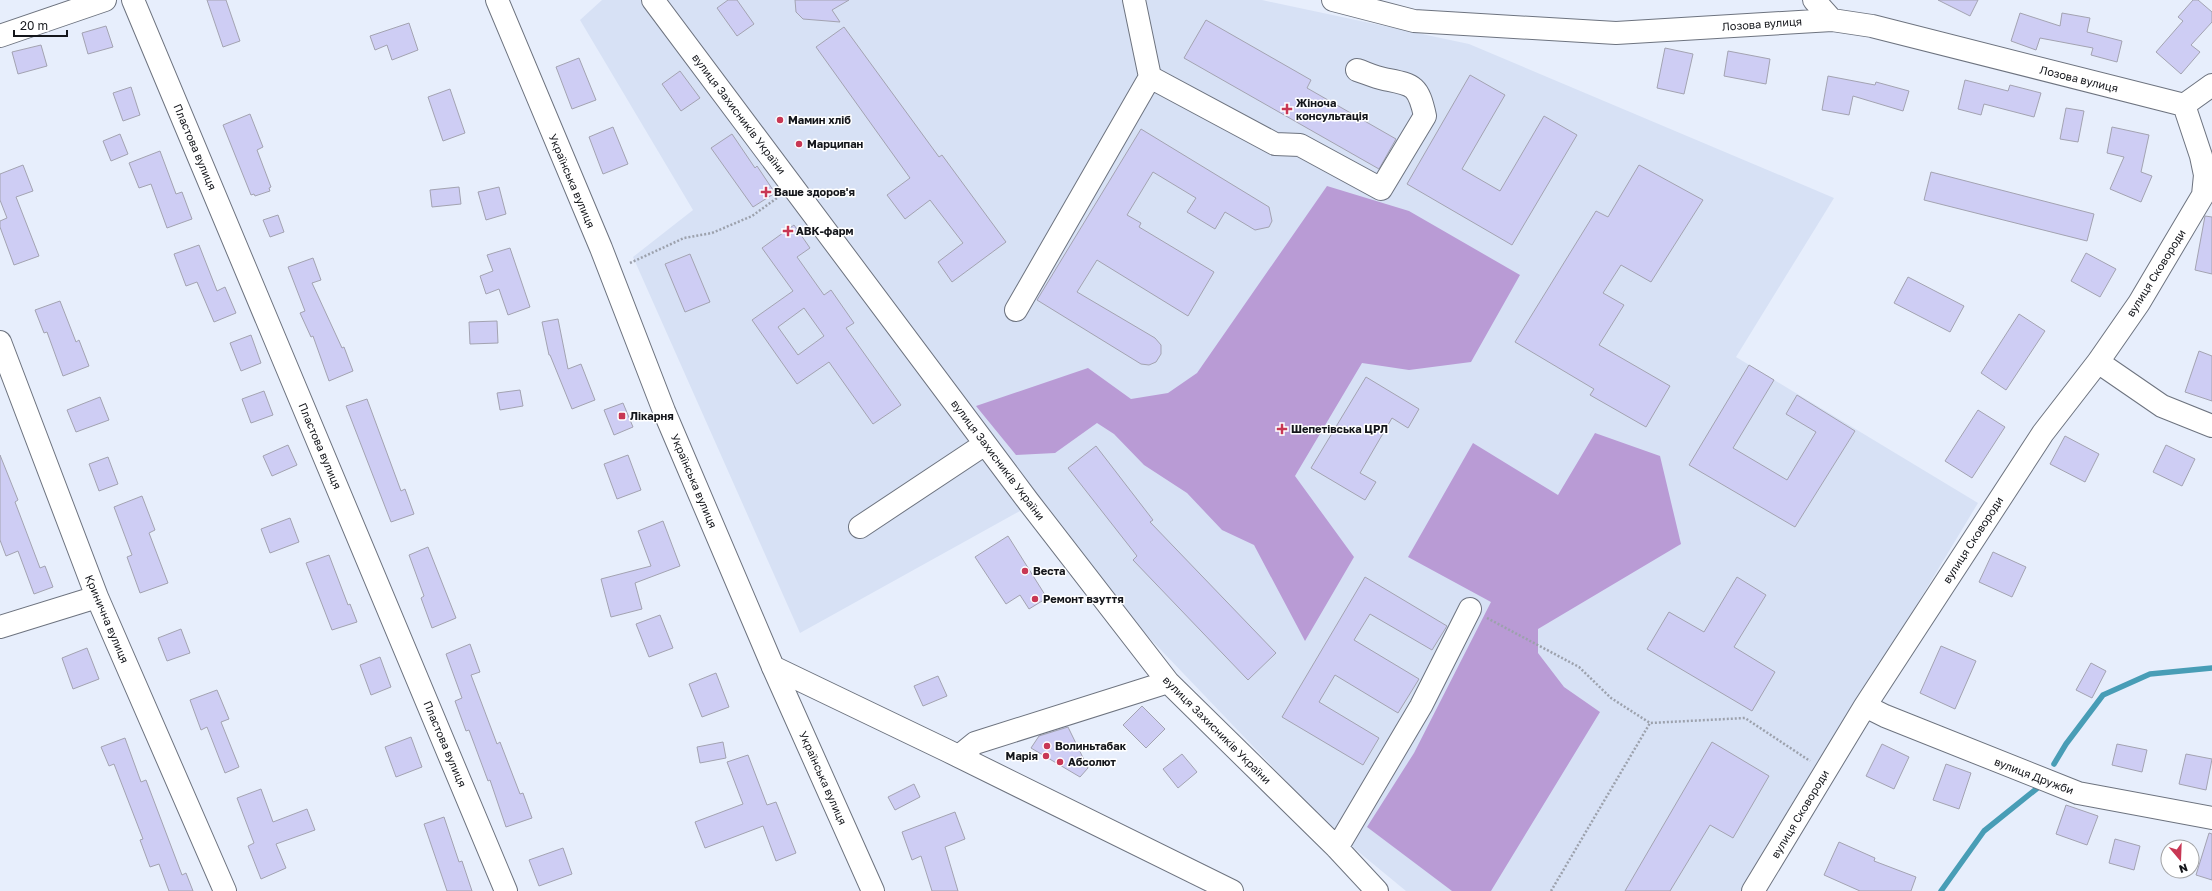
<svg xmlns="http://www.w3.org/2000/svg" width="2212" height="891" viewBox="0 0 2212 891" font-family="'Golos Text',sans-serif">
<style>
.built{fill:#d7e1f5}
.forest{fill:#b99bd5}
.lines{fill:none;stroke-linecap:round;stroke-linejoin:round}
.stream{stroke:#489db6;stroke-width:5.5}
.building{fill:#cecdf4;stroke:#a3a3b1;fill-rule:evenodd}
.minor-casing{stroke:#6d737f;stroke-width:24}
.major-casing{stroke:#6d737f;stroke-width:24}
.path{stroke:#9ca1ac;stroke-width:2.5;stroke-dasharray:2 2;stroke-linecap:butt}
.minor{stroke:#fff;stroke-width:22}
.major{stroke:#fff;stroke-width:22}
.poi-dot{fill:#c83754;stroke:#fff;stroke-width:1.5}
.labels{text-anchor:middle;stroke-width:3;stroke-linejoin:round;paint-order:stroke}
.street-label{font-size:11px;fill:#14161b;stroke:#fff}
.poi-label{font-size:11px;font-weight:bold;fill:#14161b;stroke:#fff;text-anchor:start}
</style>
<rect width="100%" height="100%" fill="#e7eefc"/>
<path class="built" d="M 602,0 L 1262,0 L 1469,44 L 1834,198 L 1736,357 L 1978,503 L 1755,873 L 1741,891 L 1406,891 L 1338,835 L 1137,625 L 1038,501 L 800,633 L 633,257 L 693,210 L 580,20 Z"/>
<path class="forest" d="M 1327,186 L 1409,211 L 1520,275 L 1471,362 L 1409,370 L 1362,363 L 1295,476 L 1354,557 L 1305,641 L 1254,545 L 1222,530 L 1187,493 L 1144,465 L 1114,434 L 1097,423 L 1055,453 L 1016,455 L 976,406 L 1088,368 L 1131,399 L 1168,393 L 1197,373 Z
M 1595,433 L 1660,456 L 1681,544 L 1538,629 L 1538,653 L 1564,687 L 1600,712 L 1491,891 L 1452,891 L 1367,827 L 1414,753 L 1491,602 L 1408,557 L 1473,443 L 1558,495 Z"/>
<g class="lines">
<path class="stream" d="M 2054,764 L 2066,744 L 2103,695 L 2150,674 L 2212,668
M 1941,891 L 1984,831 L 2040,786"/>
</g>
<path class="building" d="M 207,0 L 226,0 L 240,41 L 223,47 Z
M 728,0 L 737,0 L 754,24 L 737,36 L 717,8 Z
M 795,0 L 849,0 L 832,10 L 840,22 L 803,19 L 796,12 Z
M 1938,0 L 1978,0 L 1970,16 Z
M 2193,0 L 2198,0 L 2212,12 L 2212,22 L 2191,45 L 2200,52 L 2181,74 L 2156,52 L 2183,21 L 2178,17 Z
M 2020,13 L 2060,26 L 2062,13 L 2090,18 L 2087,32 L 2122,41 L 2117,62 L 2091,55 L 2093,48 L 2040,38 L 2036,50 L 2011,41 Z
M 1206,20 L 1311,80 L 1307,88 L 1396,139 L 1379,169 L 1184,58 Z
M 409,23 L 418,50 L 392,60 L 387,45 L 375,50 L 370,36 Z
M 106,26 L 113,47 L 88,54 L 82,33 Z
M 844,27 L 939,157 L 942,155 L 1006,242 L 952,282 L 938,262 L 963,243 L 930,200 L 905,219 L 887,195 L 910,178 L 816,47 Z
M 41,45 L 47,66 L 18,74 L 12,52 Z
M 1665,48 L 1693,54 L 1684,94 L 1657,88 Z
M 1728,51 L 1770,59 L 1766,84 L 1724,76 Z
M 579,58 L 596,100 L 572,109 L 556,67 Z
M 680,71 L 700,98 L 681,111 L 662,84 Z
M 1470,75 L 1505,95 L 1462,169 L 1500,191 L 1544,116 L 1577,135 L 1512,245 L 1407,184 Z
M 1828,76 L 1875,85 L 1876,82 L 1909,91 L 1903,111 L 1853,96 L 1849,115 L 1822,110 Z
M 1965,80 L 2008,91 L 2010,85 L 2041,93 L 2034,117 L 1984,104 L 1981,115 L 1958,109 Z
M 131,87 L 140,115 L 123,121 L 113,93 Z
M 450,89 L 465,133 L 443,141 L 428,97 Z
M 2066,108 L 2084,111 L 2078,142 L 2060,139 Z
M 250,114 L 263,147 L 257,150 L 271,187 L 269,188 L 270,191 L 255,196 L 254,194 L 251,195 L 223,125 Z
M 613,127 L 628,164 L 603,174 L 589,137 Z
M 2112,127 L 2149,135 L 2141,172 L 2152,176 L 2141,202 L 2110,189 L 2124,157 L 2107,153 Z
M 1141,129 L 1269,207 L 1272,221 L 1269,227 L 1255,230 L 1225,212 L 1215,229 L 1187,212 L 1196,198 L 1153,172 L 1127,215 L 1141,223 L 1139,227 L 1214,272 L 1188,316 L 1097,260 L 1077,292 L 1155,338 L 1161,345 L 1161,354 L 1156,362 L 1149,365 L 1141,364 L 1037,300 Z
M 120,134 L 128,154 L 111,161 L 103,141 Z
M 732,134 L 755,168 L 757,166 L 775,193 L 753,207 L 711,148 Z
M 160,151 L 176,194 L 182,192 L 192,219 L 167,228 L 151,184 L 139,188 L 129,163 Z
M 23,165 L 33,191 L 16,197 L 39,256 L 14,265 L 0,227 L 0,221 L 7,218 L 0,200 L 0,174 Z
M 1639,165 L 1703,200 L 1651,282 L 1621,265 L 1603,293 L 1624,305 L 1599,345 L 1670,386 L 1646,427 L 1590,395 L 1594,389 L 1515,342 L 1596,211 L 1608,217 Z
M 1931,172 L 2094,214 L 2087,241 L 1924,200 Z
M 459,187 L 461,204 L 432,207 L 430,190 Z
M 499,187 L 506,214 L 486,220 L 478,192 Z
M 278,215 L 284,232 L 270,237 L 263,220 Z
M 2205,216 L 2212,217 L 2212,274 L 2195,270 Z
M 794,225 L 810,248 L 797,257 L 824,295 L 831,290 L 854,323 L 846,328 L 901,405 L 873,424 L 829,362 L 797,384 L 752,320 L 793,291 L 762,248 ZM 804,308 L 824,336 L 798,355 L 778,327 Z
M 199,245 L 217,291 L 225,287 L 236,313 L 214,322 L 197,282 L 186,286 L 174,254 Z
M 510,248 L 530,307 L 508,315 L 499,289 L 486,294 L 480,276 L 493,271 L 487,255 Z
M 2086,253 L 2116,269 L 2100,297 L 2071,281 Z
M 690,254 L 710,302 L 685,312 L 665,264 Z
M 313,258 L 321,280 L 312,283 L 342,348 L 344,347 L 353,371 L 329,381 L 313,336 L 311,337 L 300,313 L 305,311 L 288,267 Z
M 1908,277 L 1964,306 L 1950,332 L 1894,303 Z
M 60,301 L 76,342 L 79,340 L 89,366 L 63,376 L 47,332 L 44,333 L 35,310 Z
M 2019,314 L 2045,331 L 2006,390 L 1981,373 Z
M 558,319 L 568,369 L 581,364 L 595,400 L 572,409 L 550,355 L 549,355 L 542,322 Z
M 497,321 L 498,343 L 470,344 L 469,322 Z
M 251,335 L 261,363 L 241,371 L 230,343 Z
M 2199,351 L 2212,356 L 2212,401 L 2185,392 Z
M 1749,365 L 1774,380 L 1733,448 L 1787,480 L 1816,432 L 1786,414 L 1797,395 L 1855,431 L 1795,527 L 1689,465 Z
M 1366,377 L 1419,409 L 1408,428 L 1392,418 L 1360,473 L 1376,482 L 1365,500 L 1311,468 Z
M 520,390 L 523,406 L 500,410 L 497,393 Z
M 264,391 L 273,415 L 251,423 L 242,399 Z
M 100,397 L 109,420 L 76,432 L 67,410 Z
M 367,399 L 401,491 L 405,489 L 414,514 L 391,522 L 346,406 Z
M 623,403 L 633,427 L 614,435 L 604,410 Z
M 1978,410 L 2005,427 L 1972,478 L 1945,461 Z
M 2065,436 L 2099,454 L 2085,482 L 2050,464 Z
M 288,445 L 297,465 L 272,476 L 263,456 Z
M 2166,445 L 2195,459 L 2182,486 L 2153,472 Z
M 1096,446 L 1153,520 L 1150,522 L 1276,653 L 1248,680 L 1133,560 L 1137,556 L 1068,468 Z
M 0,455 L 18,500 L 15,502 L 40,568 L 45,566 L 53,587 L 34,594 L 18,551 L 6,556 L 0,540 Z
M 628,455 L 641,490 L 617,499 L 604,464 Z
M 108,457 L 118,484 L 99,491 L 89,464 Z
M 142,496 L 155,530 L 149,533 L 168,583 L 140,593 L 127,557 L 132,555 L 114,507 Z
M 290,518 L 299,542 L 270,553 L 261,529 Z
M 663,521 L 680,566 L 635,583 L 642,609 L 611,617 L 601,579 L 651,566 L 638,531 Z
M 1008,536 L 1047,598 L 1029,609 L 1020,595 L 1006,604 L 975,557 Z
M 428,547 L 456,618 L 432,628 L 421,598 L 424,596 L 409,555 Z
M 1993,552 L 2026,567 L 2012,597 L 1979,582 Z
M 329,555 L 348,605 L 350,604 L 357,622 L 332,630 L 306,563 Z
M 1365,577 L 1447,626 L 1432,650 L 1370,614 L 1354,640 L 1419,679 L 1398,713 L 1335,675 L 1319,702 L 1379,738 L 1363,765 L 1282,717 Z
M 1737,577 L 1766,595 L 1734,647 L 1775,672 L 1752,711 L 1647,649 L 1669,612 L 1704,632 Z
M 660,615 L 673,648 L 649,657 L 636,624 Z
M 181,629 L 190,653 L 167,661 L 158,638 Z
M 470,644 L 480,672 L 471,675 L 497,744 L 500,742 L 520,794 L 523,793 L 532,818 L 506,827 L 490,780 L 488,781 L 469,730 L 466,731 L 455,701 L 462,698 L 446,654 Z
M 1941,646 L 1976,661 L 1955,709 L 1920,693 Z
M 87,648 L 99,679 L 73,689 L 62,658 Z
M 380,657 L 391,687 L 371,695 L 360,665 Z
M 2091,663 L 2106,671 L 2092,698 L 2076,690 Z
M 716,673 L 729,707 L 702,717 L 689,684 Z
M 938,676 L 947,696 L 923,706 L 914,686 Z
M 217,690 L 229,719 L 221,722 L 239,767 L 225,773 L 207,727 L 201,730 L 190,700 Z
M 1142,706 L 1165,729 L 1146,748 L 1123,725 Z
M 1068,727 L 1088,768 L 1080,777 L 1031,748 L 1039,736 Z
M 411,737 L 422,767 L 396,777 L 385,747 Z
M 125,738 L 141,782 L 146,780 L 182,875 L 186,873 L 193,891 L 169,891 L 159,864 L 150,867 L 140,840 L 143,839 L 114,764 L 109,766 L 101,747 Z
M 723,742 L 726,758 L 700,763 L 697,747 Z
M 1712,742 L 1769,776 L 1733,838 L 1710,825 L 1670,891 L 1625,891 Z
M 1882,744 L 1909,757 L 1894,789 L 1866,776 Z
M 2117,744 L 2147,750 L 2142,772 L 2112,765 Z
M 1182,754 L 1197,772 L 1178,788 L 1163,769 Z
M 2186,754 L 2212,759 L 2206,790 L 2179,784 Z
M 748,755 L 767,805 L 776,802 L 796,853 L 776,861 L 763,826 L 705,848 L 695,822 L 743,804 L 727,762 Z
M 1946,764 L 1971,773 L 1959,809 L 1933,800 Z
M 914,784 L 920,797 L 895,810 L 888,797 Z
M 261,789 L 273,822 L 307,809 L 315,830 L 276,844 L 286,868 L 261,879 L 248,846 L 254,843 L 237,798 Z
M 2066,805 L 2098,816 L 2087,845 L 2056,834 Z
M 955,812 L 965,839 L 945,847 L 958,891 L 932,891 L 921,856 L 912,860 L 902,832 Z
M 444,817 L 459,862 L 462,861 L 472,891 L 447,891 L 424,824 Z
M 2209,833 L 2212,834 L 2212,880 L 2196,875 Z
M 2115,839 L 2140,846 L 2134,870 L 2109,863 Z
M 1839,842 L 1875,858 L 1874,861 L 1916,877 L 1911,891 L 1860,891 L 1824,875 Z
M 563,848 L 572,874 L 539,886 L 529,860 Z"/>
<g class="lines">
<defs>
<path id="minor" d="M 133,0 L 506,891
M 653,0 L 1028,501 L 1168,682 L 1337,848 L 1377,891
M 1134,0 L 1150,77 L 1275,144 L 1300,145 L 1381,189 L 1425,116 C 1418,84 1413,85 1384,79 C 1375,77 1366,73 1357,70
M 1333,0 L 1414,21 L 1616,33 L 1832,20 L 1872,26 L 2184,105
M 1814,0 L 1832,20
M 0,36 L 105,0
M 2184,105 L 2212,85
M 1016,310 L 1150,77
M 0,342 L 97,597 L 225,891
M 2098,362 L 2162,406 L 2212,426
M 860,527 L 985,444
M 0,627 L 97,597
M 773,667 L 873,891
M 1865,706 L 1885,716 L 2078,793 L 2212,818
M 959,756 L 975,743 L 1168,682
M 1337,848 L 1421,706 L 1470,609
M 1753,891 L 1865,706 L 2043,433 L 2098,362 L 2139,303 L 2203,195 L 2205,175 L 2201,156 L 2184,105"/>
<path id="major" d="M 497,0 L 601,248 L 664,411 L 773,667 L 948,751 L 1232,891"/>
</defs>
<use href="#minor" class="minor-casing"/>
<use href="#major" class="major-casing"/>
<path class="path" d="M 630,263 L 684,238 L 712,233 L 752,216 L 777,198
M 1487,618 L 1579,667 L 1611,698 L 1650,723 L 1745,718 L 1810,761
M 1551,891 L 1650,723"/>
<use href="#minor" class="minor"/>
<use href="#major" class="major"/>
</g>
<g class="poi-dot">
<path d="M1285 103h4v4h4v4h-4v4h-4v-4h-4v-4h4z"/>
<circle cx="780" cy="120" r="4"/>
<circle cx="799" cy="144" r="4"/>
<path d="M764 186h4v4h4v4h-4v4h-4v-4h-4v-4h4z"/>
<path d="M786 225h4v4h4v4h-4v4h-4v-4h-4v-4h4z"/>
<rect x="618" y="412" width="8" height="8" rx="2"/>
<path d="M1280 423h4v4h4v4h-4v4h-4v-4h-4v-4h4z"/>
<circle cx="1025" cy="571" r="4"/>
<circle cx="1035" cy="599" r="4"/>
<circle cx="1047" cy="746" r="4"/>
<circle cx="1046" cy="756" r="4"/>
<circle cx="1060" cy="762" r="4"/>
</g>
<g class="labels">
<g class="street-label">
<text transform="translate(1762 24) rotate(-4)" y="4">Лозова вулиця</text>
<text transform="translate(2079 79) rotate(14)" y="4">Лозова вулиця</text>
<text transform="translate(739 114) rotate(53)" y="4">вулиця Захисників України</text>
<text transform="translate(195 147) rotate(67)" y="4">Пластова вулиця</text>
<text transform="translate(572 181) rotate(67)" y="4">Українська вулиця</text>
<text transform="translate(2156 273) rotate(-58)" y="4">вулиця Сковороди</text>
<text transform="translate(320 446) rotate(67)" y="4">Пластова вулиця</text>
<text transform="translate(998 460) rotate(53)" y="4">вулиця Захисників України</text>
<text transform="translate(694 481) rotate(67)" y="4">Українська вулиця</text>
<text transform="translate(1973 540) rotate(-57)" y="4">вулиця Сковороди</text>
<text transform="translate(107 619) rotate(67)" y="4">Кринична вулиця</text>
<text transform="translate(1217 730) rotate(45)" y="4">вулиця Захисників України</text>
<text transform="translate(445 744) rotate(67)" y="4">Пластова вулиця</text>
<text transform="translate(2034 776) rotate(21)" y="4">вулиця Дружби</text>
<text transform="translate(823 778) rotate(66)" y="4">Українська вулиця</text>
<text transform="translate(1800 814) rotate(-59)" y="4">вулиця Сковороди</text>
</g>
<g class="poi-label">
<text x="1296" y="107">Жіноча<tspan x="1296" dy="13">консультація</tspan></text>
<text x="788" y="124">Мамин хліб</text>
<text x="807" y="148">Марципан</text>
<text x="774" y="196">Ваше здоров'я</text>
<text x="796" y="235">АВК-фарм</text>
<text x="630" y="420">Лікарня</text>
<text x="1291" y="433">Шепетівська ЦРЛ</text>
<text x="1033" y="575">Веста</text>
<text x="1043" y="603">Ремонт взуття</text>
<text x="1055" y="750">Волиньтабак</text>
<text x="1038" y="760" text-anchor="end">Марія</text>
<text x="1068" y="766">Абсолют</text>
</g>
</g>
<g transform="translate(2180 859) rotate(161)"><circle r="19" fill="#ffffff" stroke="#a1a2a4"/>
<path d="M0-3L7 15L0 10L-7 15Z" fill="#c83754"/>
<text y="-6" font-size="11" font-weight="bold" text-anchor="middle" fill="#14161b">N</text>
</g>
<path d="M14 30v6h53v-6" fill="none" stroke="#14161b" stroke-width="2"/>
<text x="20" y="30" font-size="12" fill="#14161b" stroke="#ffffff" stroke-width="3" paint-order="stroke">20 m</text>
</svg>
